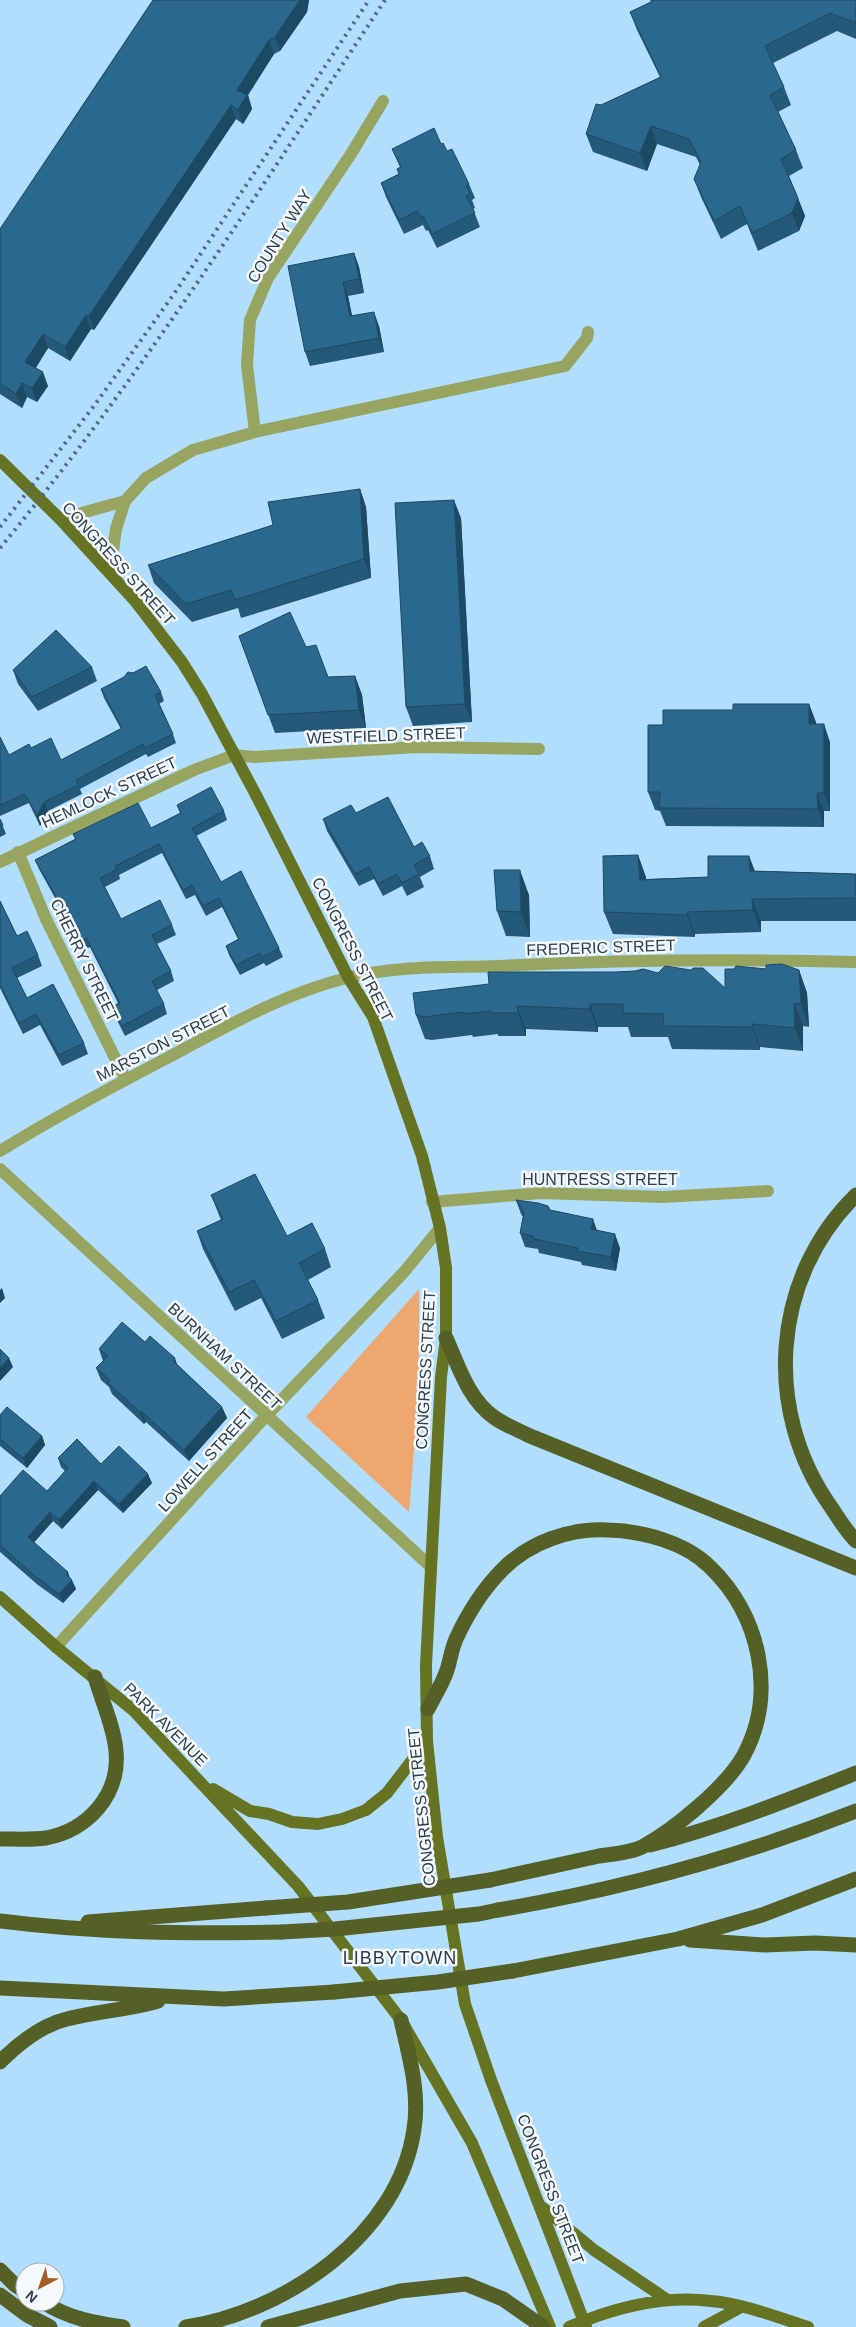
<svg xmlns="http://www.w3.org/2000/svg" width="856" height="2327" viewBox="0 0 856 2327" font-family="Arial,sans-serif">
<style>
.grass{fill:#eea770}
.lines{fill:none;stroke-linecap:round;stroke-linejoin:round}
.minor{stroke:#97a561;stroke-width:12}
.major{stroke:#667323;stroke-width:12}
.highway{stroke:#556026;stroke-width:15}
.rail{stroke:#526b7d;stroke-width:4;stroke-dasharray:2.5 5;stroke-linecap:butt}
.highway-bridge{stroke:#556026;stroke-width:15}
.wall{fill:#245979}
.shaded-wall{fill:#1d4963}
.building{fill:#2a688d;stroke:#1d4963}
.labels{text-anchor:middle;stroke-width:5;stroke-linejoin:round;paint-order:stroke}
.street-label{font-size:16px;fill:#2c3e4b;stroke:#f5f9fc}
.neighbourhood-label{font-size:18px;letter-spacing:1px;fill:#2c3e4b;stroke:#f5f9fc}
</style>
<rect width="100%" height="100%" fill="#b1defd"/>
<path class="grass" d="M 419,1289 L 419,1385 L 409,1512 L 306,1417 Z"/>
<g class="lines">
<path class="minor" d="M 255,432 L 247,365 L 250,320 L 268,278 L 351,154 L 383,101
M 60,519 L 125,501
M 110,573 L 116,529 L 125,501 L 146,478 L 193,450 L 255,432 L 565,366 L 587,338 L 588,332
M 18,852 L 46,919 L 126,1080
M 0,862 L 194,770 L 234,755 L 254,757 L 417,747 L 539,749
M 0,1151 C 55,1117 112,1087 169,1057 C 225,1027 285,993 347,978 C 396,965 448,968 499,966 C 618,960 737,959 856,962
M 0,1169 L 430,1566
M 432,1202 L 541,1193 L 663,1197 L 768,1191
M 56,1647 L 266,1416 L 404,1272 L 440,1228"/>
<path class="major" d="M 0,460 L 60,519 L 136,602 L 182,662 L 202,694 L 256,795 L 348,977 L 373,1017 L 422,1156 L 440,1228 L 446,1268 L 446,1338 L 441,1377 L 426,1665 L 427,1741 L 437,1837 L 465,2004 L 491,2080 L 586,2327
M 0,1597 L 56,1647 L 133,1710 L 200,1782 L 298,1886 L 401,2020 L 472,2143 L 550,2327
M 213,1789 L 250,1811 L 269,1814 L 292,1822 L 318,1824 L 342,1819 L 366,1810 L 387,1793 L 427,1741
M 542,2207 L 594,2250 L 666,2299
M 569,2327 C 613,2308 663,2295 711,2301 C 744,2304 777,2317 808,2327
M 704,2327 L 741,2307"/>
<path class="highway" d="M 856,1195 C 771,1278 763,1412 831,1507 C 839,1519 846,1531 856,1541
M 446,1338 C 459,1367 468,1399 495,1418 C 505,1425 518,1430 530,1436 L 856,1568
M 428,1709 C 434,1697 441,1686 446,1673 C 450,1663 451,1650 456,1639 C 467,1615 484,1588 503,1569 C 530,1542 570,1528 608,1530 C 642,1531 685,1542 710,1567 C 760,1615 777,1693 744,1755 C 727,1786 674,1830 642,1847 C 630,1853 612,1854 599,1856 C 563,1864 527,1872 490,1880
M 0,1839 C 15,1839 31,1840 46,1838 C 88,1830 120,1795 116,1751 C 114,1727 102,1701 95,1677
M 650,1845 C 721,1827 788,1800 856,1773
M 498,1910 C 621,1889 740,1857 856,1811
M 0,1921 C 94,1933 187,1934 282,1932
M 88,1922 L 266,1908
M 690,1940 L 765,1945 L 815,1943 L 856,1945
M 513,1971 L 678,1939 L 762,1915 L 856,1879
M 0,1988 L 224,1999 L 334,1992
M 0,2062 C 18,2044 41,2025 67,2019 C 97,2011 128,2010 158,2001
M 0,2270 L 15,2285 L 25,2291
M 0,2295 L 27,2315 L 50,2327
M 43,2302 C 68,2318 94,2323 123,2327
M 186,2327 C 285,2312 399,2235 414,2129 C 420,2092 409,2056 401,2020
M 268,2327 L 400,2291 L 466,2284 L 503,2299 L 543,2327"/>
<path class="rail" d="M 0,527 L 94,406 L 176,291 L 369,0
M 0,548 C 142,376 262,186 385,0"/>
<path class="highway-bridge" d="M 266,1908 L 348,1902 L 490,1880
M 282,1932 L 335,1929 L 479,1914 L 498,1910
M 334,1992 L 438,1982 L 513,1971"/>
</g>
<path class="wall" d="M 153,0 L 309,0 L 307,12 L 280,51 L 274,54 L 248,95 L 252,109 L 243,124 L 236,119 L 94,330 L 91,329 L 70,361 L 48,348 L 36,368 L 48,386 L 37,402 L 27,397 L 22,408 L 0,394 L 0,229 Z
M 650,0 L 856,0 L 856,39 L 837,31 L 773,63 L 784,87 L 791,105 L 778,112 L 796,150 L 803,168 L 789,176 L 805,216 L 799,231 L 758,251 L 747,224 L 721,239 L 701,197 L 694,179 L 700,165 L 696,157 L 657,144 L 647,171 L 593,152 L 586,134 L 601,105 L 660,77 L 637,30 L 630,12 L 651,2 Z
M 441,144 L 447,151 L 469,184 L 475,198 L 472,200 L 475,208 L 473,209 L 480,227 L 437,248 L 428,230 L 426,231 L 423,225 L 404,234 L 386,197 L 381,183 L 399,174 L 397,169 L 400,167 L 392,149 Z
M 354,253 L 359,267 L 364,293 L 348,296 L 352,316 L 379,326 L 384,352 L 310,366 L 305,352 Z
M 360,489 L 366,507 L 371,578 L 241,618 L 238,608 L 192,622 L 154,583 L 148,565 L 273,525 Z
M 461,518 L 472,722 L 413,726 L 406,707 Z
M 239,636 L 306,647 L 328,677 L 355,676 L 362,695 L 366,728 L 275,733 Z
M 92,667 L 97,681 L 38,711 L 18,684 L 13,670 Z
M 101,689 L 161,692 L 164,701 L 159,704 L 173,734 L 176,743 L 148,757 L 146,754 L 80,789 L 82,794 L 48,811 L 40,826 L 29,803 L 0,816 L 0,737 L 9,755 L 31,748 L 61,760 L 121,729 L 104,698 Z
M 809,704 L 816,724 L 830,742 L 830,811 L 824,811 L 824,827 L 666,826 L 660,811 L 655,810 L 648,792 L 663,725 L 733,710 Z
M 177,805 L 224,811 L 227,820 L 196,836 L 221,882 L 279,948 L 283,957 L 266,966 L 264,963 L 240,975 L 229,955 L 226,946 L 238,939 L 222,907 L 206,916 L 195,895 L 186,899 L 162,853 L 119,875 L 120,879 L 105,887 L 121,919 L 172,925 L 176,935 L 157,944 L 171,971 L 174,981 L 157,990 L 164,1004 L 167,1014 L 125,1036 L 115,1016 L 112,1007 L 118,1003 L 90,947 L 84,950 L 39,869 L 35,860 L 75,839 L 73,834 L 151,828 L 180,813 Z
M 356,813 L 430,856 L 434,869 L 420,877 L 424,887 L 407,896 L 402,886 L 383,896 L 374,879 L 359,886 L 327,831 L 323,819 Z
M 0,819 L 6,834 L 0,837 Z
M 638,855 L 646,879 L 708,877 L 749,856 L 755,871 L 856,874 L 856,921 L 761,921 L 761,932 L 695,934 L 695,937 L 613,934 L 604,912 Z
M 529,895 L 530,937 L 506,936 L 497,911 Z
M 0,901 L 17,936 L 38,955 L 42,966 L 17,978 L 27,998 L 84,1043 L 88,1054 L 62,1066 L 40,1025 L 23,1034 L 0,988 Z
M 766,969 L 799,970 L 807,993 L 809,1027 L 803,1026 L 803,1051 L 760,1047 L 760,1050 L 672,1049 L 668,1037 L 631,1037 L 628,1027 L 598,1027 L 598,1032 L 526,1029 L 526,1036 L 498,1036 L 498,1034 L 473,1037 L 472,1035 L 432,1040 L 425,1039 L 416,1015 L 658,973 L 725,988 Z
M 211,1195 L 287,1236 L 325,1249 L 331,1267 L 308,1280 L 318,1300 L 325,1318 L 282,1339 L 261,1298 L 235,1311 L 203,1249 L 197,1231 L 221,1220 Z
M 516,1200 L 550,1210 L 597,1230 L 620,1248 L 616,1271 L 582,1265 L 581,1262 L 539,1253 L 538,1249 L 525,1247 L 520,1233 L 523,1217 L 521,1214 Z
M 145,1342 L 178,1365 L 222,1407 L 227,1418 L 189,1461 L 146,1422 L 144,1424 L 112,1394 L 109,1387 L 101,1380 L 96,1368 L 103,1361 L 99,1349 Z
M 0,1415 L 42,1436 L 45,1445 L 27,1468 L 0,1446 Z
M 58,1458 L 101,1464 L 152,1483 L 123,1513 L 98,1490 L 62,1529 L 53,1521 L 34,1542 L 70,1578 L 76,1589 L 63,1603 L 38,1585 L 0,1552 L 0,1496 L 47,1491 L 65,1471 L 61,1467 Z"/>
<path class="shaded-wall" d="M 300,0 L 309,0 L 307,12 L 280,51 L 275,37 Z
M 269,40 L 274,54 L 248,95 L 252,109 L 243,124 L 238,110 L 237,90 Z
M 231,105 L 236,119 L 94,330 L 89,316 Z
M 651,126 L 657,144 L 647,171 L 640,153 Z
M 798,198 L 805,216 L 799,231 L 792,213 Z
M 354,253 L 359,267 L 364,293 L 359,279 Z
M 343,282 L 348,296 L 355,330 L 350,316 Z
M 374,312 L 379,326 L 384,352 L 379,338 Z
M 86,315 L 91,329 L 70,361 L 65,347 Z
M 43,334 L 48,348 L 30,376 L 25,362 Z
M 43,372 L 48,386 L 37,402 L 32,388 Z
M 22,383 L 27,397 L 22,408 L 16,394 Z
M 360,489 L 366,507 L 371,578 L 364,559 Z
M 454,500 L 461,518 L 472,722 L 465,704 Z
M 355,676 L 362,695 L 366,728 L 359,710 Z
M 809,704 L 816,722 L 815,742 L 809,724 Z
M 824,724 L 830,742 L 830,811 L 824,793 Z
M 817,793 L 824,811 L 824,827 L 818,809 Z
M 44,802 L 48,811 L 40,826 L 37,816 Z
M 638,855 L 646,877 L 648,902 L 640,880 Z
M 749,856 L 757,879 L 750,871 Z
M 520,870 L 529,895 L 530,937 L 521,912 Z
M 752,899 L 761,921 L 761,932 L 753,910 Z
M 687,912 L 695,934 L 695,937 L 687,915 Z
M 799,970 L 807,993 L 809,1027 L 801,1004 Z
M 794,1003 L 803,1026 L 803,1051 L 795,1028 Z
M 590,1004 L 598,1027 L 598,1032 L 590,1009 Z
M 517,1006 L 526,1029 L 526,1036 L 518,1013 Z
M 752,1024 L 760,1047 L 760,1050 L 752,1027 Z
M 593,1219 L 598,1233 L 591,1229 Z
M 615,1234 L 620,1248 L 616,1271 L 611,1257 Z
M 2,1288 L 5,1298 L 0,1303 L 0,1290 Z
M 9,1358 L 13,1367 L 0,1381 L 0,1368 Z
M 175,1358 L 179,1370 L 173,1361 Z
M 222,1407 L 227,1418 L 189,1461 L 184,1450 Z
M 141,1411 L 146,1422 L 144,1424 L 140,1412 Z
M 42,1436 L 45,1445 L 27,1468 L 23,1458 Z
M 148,1474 L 152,1483 L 123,1513 L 119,1504 Z
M 94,1481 L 98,1490 L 62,1529 L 59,1520 Z
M 50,1512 L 53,1521 L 31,1546 L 28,1537 Z
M 68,1572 L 71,1581 L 72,1580 L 76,1589 L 63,1603 L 59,1594 L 66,1574 Z"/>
<path class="building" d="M 153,0 L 300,0 L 275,37 L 269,40 L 237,90 L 247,95 L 238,110 L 231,105 L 89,316 L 86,315 L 65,347 L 43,334 L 25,362 L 43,372 L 32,388 L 22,383 L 16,394 L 0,383 L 0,229 Z
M 652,0 L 856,0 L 856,23 L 830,13 L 765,46 L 784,87 L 770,95 L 796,150 L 781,159 L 798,198 L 792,213 L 752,233 L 740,206 L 714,221 L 694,179 L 701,162 L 689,139 L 651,126 L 640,153 L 586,134 L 596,104 L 601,105 L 661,77 L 630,12 L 653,1 Z
M 434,128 L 441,144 L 443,143 L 447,151 L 452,149 L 469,184 L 466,186 L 470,194 L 466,196 L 475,213 L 432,234 L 423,216 L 421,217 L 417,211 L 399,220 L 381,183 L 399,174 L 397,169 L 401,167 L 392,149 Z
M 354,253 L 359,279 L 343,282 L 350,316 L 374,312 L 379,338 L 305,352 L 288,266 Z
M 360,489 L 364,559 L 235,600 L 231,590 L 186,604 L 148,565 L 273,525 L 268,502 Z
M 454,500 L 465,704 L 406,707 L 395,503 Z
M 290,612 L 306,647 L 316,645 L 328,677 L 355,676 L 359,710 L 268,715 L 239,636 Z
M 56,630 L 92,667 L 32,697 L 13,670 Z
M 146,666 L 161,692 L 155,695 L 173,734 L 145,748 L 143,744 L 76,780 L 78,785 L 44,802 L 37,816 L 25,794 L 0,805 L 0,737 L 9,755 L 29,744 L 31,748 L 51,738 L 61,760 L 122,728 L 101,689 L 124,677 L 128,672 L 133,673 Z
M 733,704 L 809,704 L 809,724 L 824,724 L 824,793 L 817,793 L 818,809 L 659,808 L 660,792 L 648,792 L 648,725 L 663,725 L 663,710 L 733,710 Z
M 211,787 L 224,811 L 192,828 L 221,882 L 241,871 L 279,948 L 262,957 L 260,953 L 236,965 L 226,946 L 239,939 L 219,898 L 203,906 L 192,885 L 183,890 L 159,844 L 115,866 L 117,869 L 100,878 L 121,919 L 160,900 L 172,925 L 152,935 L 171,971 L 152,981 L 164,1004 L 122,1026 L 112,1007 L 120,1003 L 86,938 L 81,940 L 35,860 L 76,839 L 73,834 L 138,803 L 151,828 L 181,813 L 177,805 Z
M 388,797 L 414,847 L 422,842 L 430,856 L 414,865 L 419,874 L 402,883 L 397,874 L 378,884 L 369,867 L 355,874 L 323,819 L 351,805 L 356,813 Z
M 0,819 L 3,825 L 0,826 Z
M 638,855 L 640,880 L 708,877 L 708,856 L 749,856 L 750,871 L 856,874 L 856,898 L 752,899 L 753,910 L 687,912 L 687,915 L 604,912 L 603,856 Z
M 494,870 L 520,870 L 521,912 L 497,911 Z
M 0,901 L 17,936 L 27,931 L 38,955 L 12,968 L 27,998 L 53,984 L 84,1043 L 59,1055 L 36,1014 L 19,1023 L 0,985 Z
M 782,964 L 799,970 L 801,1004 L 794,1003 L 795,1028 L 752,1024 L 752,1027 L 664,1026 L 663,1014 L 623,1013 L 623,1004 L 590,1004 L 590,1009 L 517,1006 L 518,1013 L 490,1013 L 490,1011 L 464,1014 L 464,1012 L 424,1017 L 416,1015 L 413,993 L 489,984 L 488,972 L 615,972 L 635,971 L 643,969 L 658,973 L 665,966 L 691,970 L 693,968 L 703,968 L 725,988 L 725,969 L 734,969 L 736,966 L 766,969 L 766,965 Z
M 255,1174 L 287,1236 L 312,1223 L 325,1249 L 299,1263 L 318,1300 L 276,1321 L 254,1280 L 229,1292 L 197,1231 L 223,1219 L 211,1195 Z
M 516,1200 L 538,1203 L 548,1206 L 550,1210 L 593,1219 L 591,1229 L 615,1234 L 611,1257 L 577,1251 L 578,1248 L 534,1239 L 533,1236 L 520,1233 L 524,1213 Z
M 122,1322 L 145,1342 L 150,1336 L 175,1358 L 173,1361 L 222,1407 L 184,1450 L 141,1411 L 140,1412 L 108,1383 L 110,1380 L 96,1368 L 108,1356 L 99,1349 Z
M 0,1349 L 9,1358 L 0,1368 Z
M 7,1407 L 42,1436 L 23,1458 L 0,1439 L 0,1415 Z
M 77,1439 L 101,1464 L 119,1446 L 148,1474 L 119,1504 L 94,1481 L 59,1520 L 50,1512 L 28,1537 L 68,1572 L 66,1574 L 72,1580 L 59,1594 L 35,1576 L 0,1545 L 0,1496 L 23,1470 L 47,1491 L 68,1468 L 58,1458 Z"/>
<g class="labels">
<g class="street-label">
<text transform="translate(279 236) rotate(-58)" y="6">COUNTY WAY</text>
<text transform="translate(119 563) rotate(48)" y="6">CONGRESS STREET</text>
<text transform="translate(386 735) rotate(-2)" y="6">WESTFIELD STREET</text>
<text transform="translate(109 792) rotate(-25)" y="6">HEMLOCK STREET</text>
<text transform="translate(601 947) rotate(-2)" y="6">FREDERIC STREET</text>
<text transform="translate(353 949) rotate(63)" y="6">CONGRESS STREET</text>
<text transform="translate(85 960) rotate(64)" y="6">CHERRY STREET</text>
<text transform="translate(163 1043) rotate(-27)" y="6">MARSTON STREET</text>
<text x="600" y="1185">HUNTRESS STREET</text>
<text transform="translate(225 1356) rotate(43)" y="6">BURNHAM STREET</text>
<text transform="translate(425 1370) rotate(-87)" y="6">CONGRESS STREET</text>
<text transform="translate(205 1460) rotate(-48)" y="6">LOWELL STREET</text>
<text transform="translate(166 1724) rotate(45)" y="6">PARK AVENUE</text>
<text transform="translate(421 1807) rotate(-96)" y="6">CONGRESS STREET</text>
<text transform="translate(551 2189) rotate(69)" y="6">CONGRESS STREET</text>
</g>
<g class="neighbourhood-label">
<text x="400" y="1964">LIBBYTOWN</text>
</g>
</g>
<g transform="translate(40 2287) rotate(221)"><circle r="24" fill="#f5f9fc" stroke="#a5aeb5"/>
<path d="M0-4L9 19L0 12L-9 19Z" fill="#9f5f28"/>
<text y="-8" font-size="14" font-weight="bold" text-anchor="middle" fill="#2c3e4b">N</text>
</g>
</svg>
